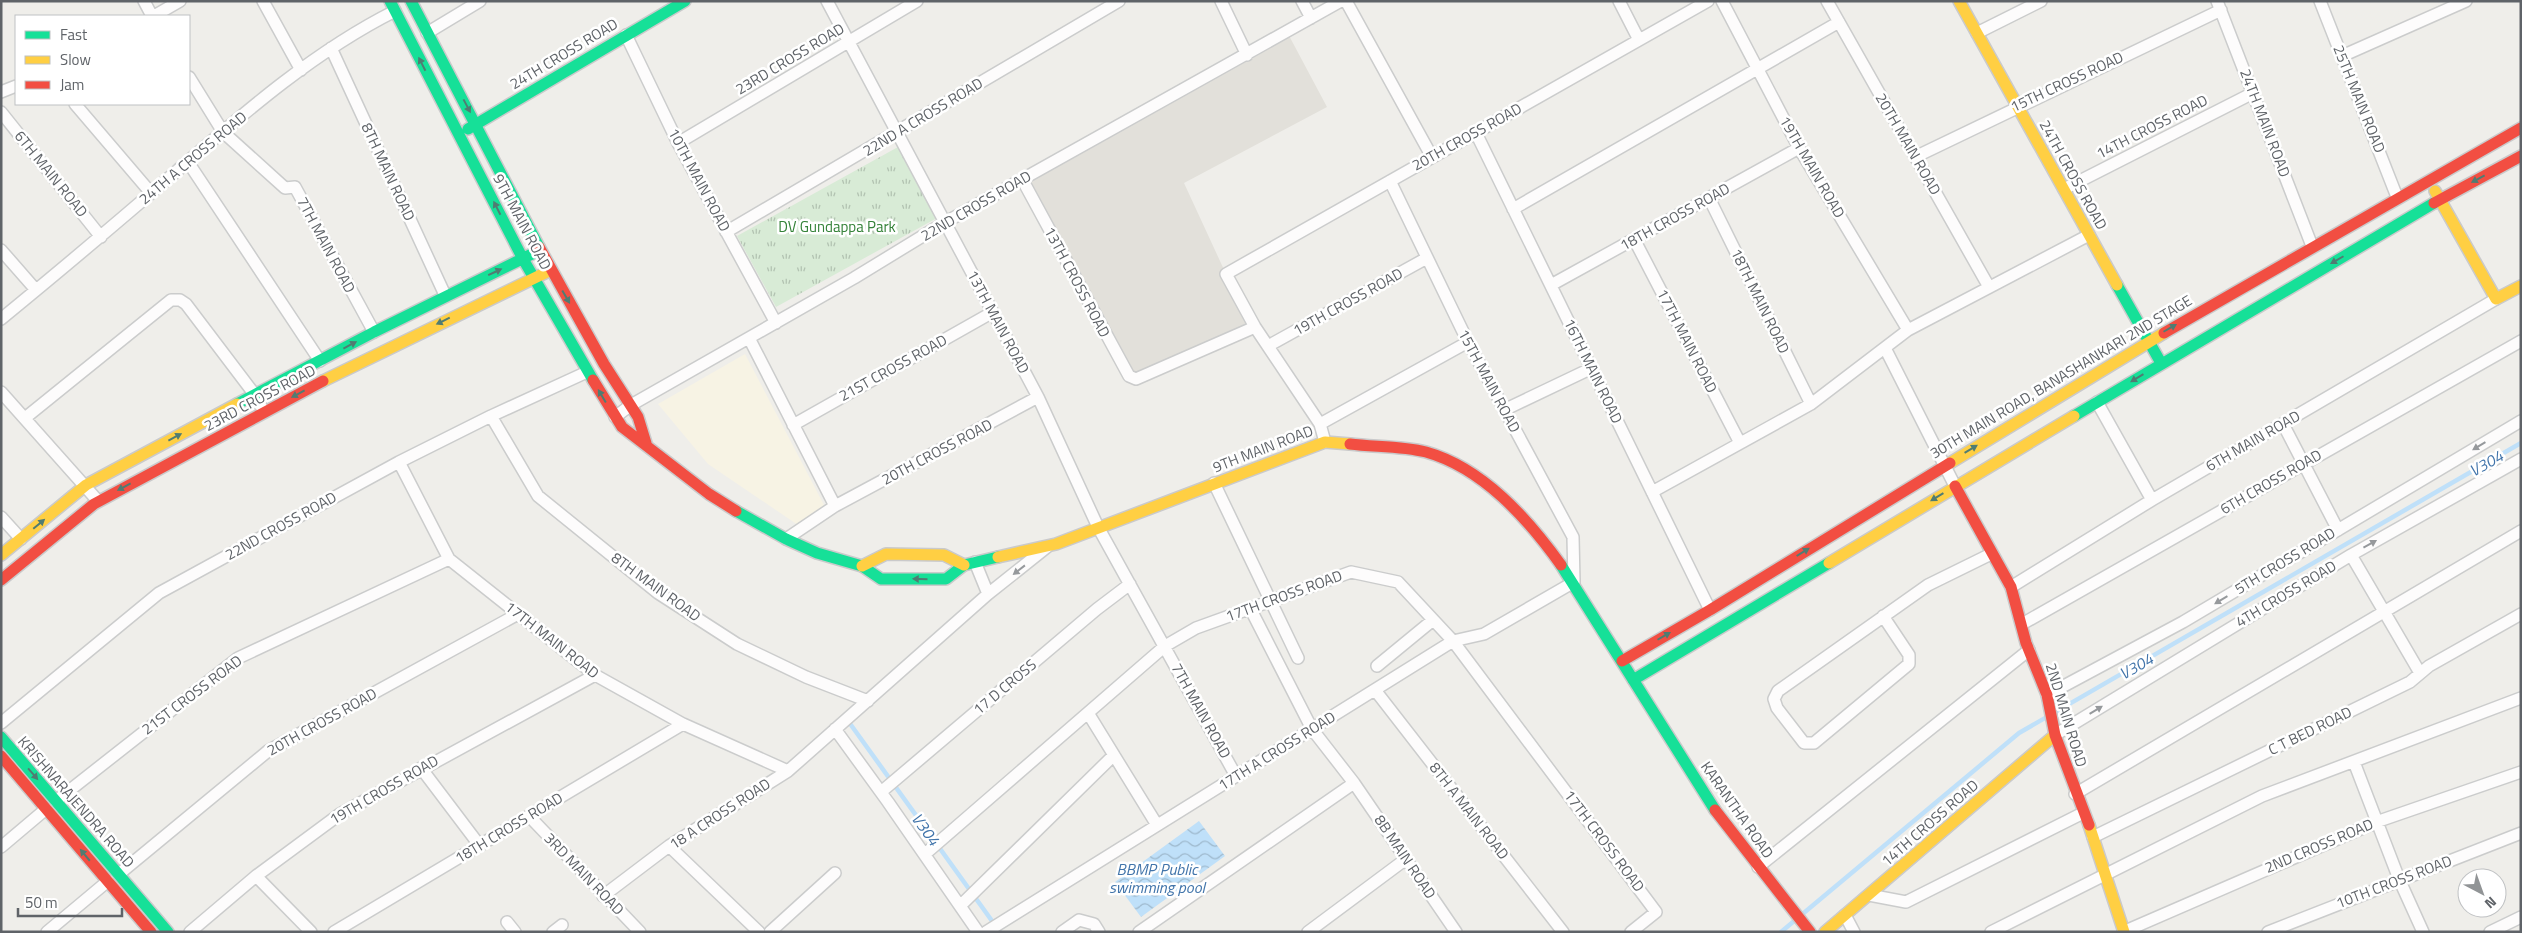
<svg xmlns="http://www.w3.org/2000/svg" width="2522" height="933" viewBox="0 0 2522 933" font-family="'Titillium Web',sans-serif">
<style>
.commercial{fill:#f7f3e4}
.education{fill:#e2e0da}
.park{fill:url(#park-tufts)}
.water{fill:url(#water-waves)}
.lines{fill:none;stroke-linecap:round;stroke-linejoin:round}
.stream{stroke:#bfe0f9;stroke-width:4.5}
.street-casing{stroke:#cbcccc;stroke-width:14}
.fast-casing{stroke:#cacacb;stroke-width:14}
.slow-casing{stroke:#cacacb;stroke-width:14}
.jam-casing{stroke:#cacacb;stroke-width:14}
.street{stroke:#fdfcfc;stroke-width:11}
.fast{stroke:#16e098;stroke-width:11}
.slow{stroke:#ffcf43;stroke-width:11}
.jam{stroke:#f24e42;stroke-width:11}
.oneway{fill:#507c72}
.oneway2{fill:#96999c}
.labels{text-anchor:middle;stroke-width:5;stroke-linejoin:round;paint-order:stroke}
.street-label{font-size:15px;fill:#5f6368;stroke:#fff}
.park-label{font-size:15px;fill:#348238;stroke:#fff}
.water-label{font-size:16px;font-style:italic;fill:#4174aa;stroke:#fff}
</style>
<defs>
<pattern id="park-tufts" width="24" height="20" patternUnits="userSpaceOnUse" patternTransform="scale(1.25)"><rect width="24" height="20" fill="#d8ebd6"/><path d="M3 7l-1-3M5 7V3M7 7l1-3M15 17l-1-3M17 17v-4M19 17l1-3" fill="none" stroke="#b2c2b1"/></pattern>
<pattern id="water-waves" width="16" height="10" patternUnits="userSpaceOnUse" patternTransform="scale(1.25)"><rect width="16" height="10" fill="#bfe0f9"/><path d="M0 5q4-4 8 0t8 0" fill="none" stroke="#9eb9cd"/></pattern>
</defs>
<rect width="100%" height="100%" fill="#efeeea"/>
<path class="commercial" d="M 745,354 L 824,505 L 798,525 L 708,464 L 658,404 Z"/>
<path class="education" d="M 1286,30 L 1327,107 L 1184,183 L 1226,274 L 1255,327 L 1136,379 L 1022,179 Z"/>
<path class="park" d="M 898,147 L 937,218 L 776,307 L 737,236 Z"/>
<path class="water" d="M 1199,821 L 1225,856 L 1141,917 L 1115,882 Z"/>
<g class="lines">
<path class="stream" d="M 851,725 L 1000,932
M 1781,932 L 2019,733 L 2521,443"/>
<defs>
<path id="street" d="M 144,1 L 152,16
M 263,1 L 301,70
M 827,1 L 1038,397 L 1098,527 L 1236,776
M 1221,1 L 1247,55
M 1302,1 L 1311,18
M 1346,1 L 1432,157
M 1619,1 L 1639,40
M 1722,1 L 1799,148 L 1908,330
M 1827,1 L 1989,287
M 2217,1 L 2312,246
M 2320,1 L 2397,197
M 154,16 L 180,1
M 427,33 L 480,1
M 1977,33 L 2041,1
M 626,35 L 678,143 L 776,323
M 331,48 L 445,295
M 2342,56 L 2466,1
M 189,77 L 223,132 L 285,188 L 295,187 L 374,332
M 1,92 L 16,86
M 75,104 L 151,193
M 1,112 L 101,237
M 1476,133 L 1710,610
M 678,143 L 917,1
M 1915,157 L 2221,10
M 188,162 L 320,361
M 1022,179 L 1129,376 L 1136,379 L 1255,327
M 2064,189 L 2253,93
M 1709,198 L 1811,404
M 1513,209 L 1839,22
M 726,232 L 1119,1
M 1634,239 L 1740,443
M 1,250 L 36,290
M 1551,285 L 1799,148
M 1,319 C 61,270 120,220 178,170 C 245,112 315,51 395,11
M 749,338 L 835,506
M 1268,346 L 1427,258
M 1885,348 L 1955,486
M 1,392 L 98,501
M 2097,402 L 2152,500
M 1504,410 L 1592,368
M 491,416 L 538,496 L 658,593 L 737,644 L 806,677 L 868,701
M 615,417 L 631,405 L 854,278 L 944,223 L 1341,1
M 25,418 L 171,300 L 180,300 L 186,304 L 255,395 L 264,412
M 1320,424 L 1468,342
M 2283,424 L 2338,530
M 793,425 L 993,312
M 1325,442 L 1320,424 L 1255,327 L 1226,274 L 1708,1
M 399,462 L 449,559 L 595,675 L 683,724 L 788,771
M 1214,483 L 1298,658
M 1652,492 L 1811,404 L 1908,330 L 2089,235
M 1,517 L 21,539
M 786,539 L 835,506 L 1038,397
M 2351,555 L 2420,673
M 975,562 L 988,594
M 2011,587 L 2152,500 L 2496,299
M 1250,608 L 1312,729 L 1354,783 L 1456,932
M 1883,616 L 1909,655 L 1909,664 L 1814,743 L 1804,743 L 1777,708 L 1774,699 L 1778,691 L 1928,585 L 1991,554
M 2022,624 L 2521,341
M 1377,666 L 1433,620
M 1375,690 L 1563,932
M 2047,695 L 2183,622 L 2521,421
M 1088,713 L 1157,825
M 1,723 L 159,593 L 399,462 L 491,416 L 587,372
M 835,729 L 888,802 L 978,932
M 2055,735 L 2351,555 L 2521,459
M 2354,762 L 2399,879 L 2423,932
M 421,768 L 480,846
M 881,792 L 1097,609 L 1130,584
M 2075,794 L 2521,531
M 56,801 L 238,658 L 449,559
M 529,816 L 640,932
M 2093,837 L 2410,682 L 2429,666 L 2521,614
M 669,846 L 759,932
M 1,847 L 46,809
M 925,854 L 1165,646 L 1196,628 L 1351,572 L 1398,582 L 1453,641 L 1656,912 L 1631,932
M 1758,867 L 2029,650
M 119,874 L 268,751 L 518,614
M 256,876 L 311,932
M 1869,895 L 1906,902 L 2083,813
M 603,896 L 669,846 L 788,771 L 988,594 L 1047,547
M 960,906 L 1114,755
M 1845,915 L 1854,932
M 507,922 L 515,932
M 47,932 L 108,881
M 190,932 L 256,876 L 340,814 L 595,675
M 334,932 L 683,724
M 553,932 L 562,925
M 770,932 L 835,873
M 986,932 L 1453,641 L 1484,634 L 1574,582 L 1573,537 L 1468,342 L 1390,181
M 1062,932 L 1079,920 L 1094,924 L 1099,932
M 1139,932 L 1354,783
M 1308,932 L 1406,859
M 1991,932 L 2262,796 L 2521,698
M 2123,932 L 2379,821 L 2521,772
M 2268,932 L 2521,833
M 2490,932 L 2521,917"/>
<path id="fast" d="M 390,1 L 523,259 L 593,380
M 411,1 L 539,247
M 468,129 L 685,1
M 2117,285 L 2161,363
M 237,404 L 374,332 L 540,250
M 2074,416 L 2434,203
M 736,511 L 786,539 L 817,553 L 862,566 L 881,579 L 946,579 L 964,565 L 998,557
M 1561,565 L 1715,810
M 1633,680 L 1829,563
M 1,737 L 168,932"/>
<path id="slow" d="M 1959,1 L 2117,285
M 2435,191 L 2496,299 L 2521,286
M 323,381 L 551,270
M 1950,463 L 2164,333
M 1,555 L 86,485 L 237,404
M 998,557 L 1056,544 L 1325,442 L 1350,444
M 1829,563 L 2074,416
M 862,566 L 886,554 L 944,555 L 964,565
M 2089,825 L 2124,932
M 1825,932 L 2055,735"/>
<path id="jam" d="M 2434,203 L 2521,156
M 539,247 L 604,364 L 638,417 L 646,443
M 2164,333 L 2521,128
M 593,380 L 622,427 L 709,494 L 736,511
M 1350,444 C 1374,447 1402,446 1426,452 C 1483,468 1528,519 1561,565
M 1955,486 L 2011,587 L 2026,643 L 2047,695 L 2055,735 L 2089,825
M 1,580 L 94,504 L 323,381
M 1622,661 L 1710,610 L 1950,463
M 1,756 L 151,932
M 1715,810 L 1810,932"/>
</defs>
<use href="#street" class="street-casing"/>
<use href="#fast" class="fast-casing"/>
<use href="#slow" class="slow-casing"/>
<use href="#jam" class="jam-casing"/>
<use href="#street" class="street"/>
<use href="#fast" class="fast"/>
<use href="#slow" class="slow"/>
<use href="#jam" class="jam"/>
</g>
<defs><path id="oneway-solid" d="M-6-.8H1V-3.2L6.5 0L1 3.2V.8H-6Z" transform="scale(1.25)"/></defs>
<g class="oneway">
<use href="#oneway-solid" transform="translate(422 64) rotate(-117)"/>
<use href="#oneway-solid" transform="translate(467 106) rotate(62)"/>
<use href="#oneway-solid" transform="translate(2478 179) rotate(152)"/>
<use href="#oneway-solid" transform="translate(497 208) rotate(-117)"/>
<use href="#oneway-solid" transform="translate(2337 260) rotate(150)"/>
<use href="#oneway-solid" transform="translate(495 272) rotate(-25)"/>
<use href="#oneway-solid" transform="translate(566 297) rotate(60)"/>
<use href="#oneway-solid" transform="translate(443 321) rotate(154)"/>
<use href="#oneway-solid" transform="translate(2170 328) rotate(-30)"/>
<use href="#oneway-solid" transform="translate(350 345) rotate(-28)"/>
<use href="#oneway-solid" transform="translate(2137 378) rotate(149)"/>
<use href="#oneway-solid" transform="translate(298 394) rotate(152)"/>
<use href="#oneway-solid" transform="translate(602 396) rotate(-121)"/>
<use href="#oneway-solid" transform="translate(175 437) rotate(-28)"/>
<use href="#oneway-solid" transform="translate(1971 449) rotate(-31)"/>
<use href="#oneway-solid" transform="translate(124 487) rotate(152)"/>
<use href="#oneway-solid" transform="translate(1937 497) rotate(149)"/>
<use href="#oneway-solid" transform="translate(39 524) rotate(-40)"/>
<use href="#oneway-solid" transform="translate(1803 552) rotate(-32)"/>
<use href="#oneway-solid" transform="translate(920 579) rotate(-179)"/>
<use href="#oneway-solid" transform="translate(1664 636) rotate(-30)"/>
<use href="#oneway-solid" transform="translate(33 774) rotate(49)"/>
<use href="#oneway-solid" transform="translate(85 855) rotate(-130)"/>
</g>
<g class="oneway2">
<use href="#oneway-solid" transform="translate(2479 446) rotate(149)"/>
<use href="#oneway-solid" transform="translate(2370 544) rotate(-29)"/>
<use href="#oneway-solid" transform="translate(1019 570) rotate(142)"/>
<use href="#oneway-solid" transform="translate(2221 600) rotate(149)"/>
<use href="#oneway-solid" transform="translate(2096 710) rotate(-31)"/>
</g>
<g class="labels">
<g class="street-label">
<text transform="translate(564 54) rotate(-31)" y="5">24TH CROSS ROAD</text>
<text transform="translate(790 59) rotate(-31)" y="5">23RD CROSS ROAD</text>
<text transform="translate(2067 82) rotate(-25)" y="5">15TH CROSS ROAD</text>
<text transform="translate(2359 99) rotate(68)" y="5">25TH MAIN ROAD</text>
<text transform="translate(923 117) rotate(-31)" y="5">22ND A CROSS ROAD</text>
<text transform="translate(2265 123) rotate(69)" y="5">24TH MAIN ROAD</text>
<text transform="translate(2152 127) rotate(-27)" y="5">14TH CROSS ROAD</text>
<text transform="translate(1467 137) rotate(-29)" y="5">20TH CROSS ROAD</text>
<text transform="translate(1908 144) rotate(60)" y="5">20TH MAIN ROAD</text>
<text transform="translate(193 158) rotate(-40)" y="5">24TH A CROSS ROAD</text>
<text transform="translate(1812 167) rotate(60)" y="5">19TH MAIN ROAD</text>
<text transform="translate(388 172) rotate(65)" y="5">8TH MAIN ROAD</text>
<text transform="translate(51 174) rotate(51)" y="5">6TH MAIN ROAD</text>
<text transform="translate(2073 175) rotate(61)" y="5">24TH CROSS ROAD</text>
<text transform="translate(699 180) rotate(62)" y="5">10TH MAIN ROAD</text>
<text transform="translate(976 206) rotate(-30)" y="5">22ND CROSS ROAD</text>
<text transform="translate(1675 217) rotate(-29)" y="5">18TH CROSS ROAD</text>
<text transform="translate(522 222) rotate(62)" y="5">9TH MAIN ROAD</text>
<text transform="translate(326 245) rotate(62)" y="5">7TH MAIN ROAD</text>
<text transform="translate(1077 282) rotate(62)" y="5">13TH CROSS ROAD</text>
<text transform="translate(1760 301) rotate(64)" y="5">18TH MAIN ROAD</text>
<text transform="translate(1348 302) rotate(-29)" y="5">19TH CROSS ROAD</text>
<text transform="translate(998 322) rotate(62)" y="5">13TH MAIN ROAD</text>
<text transform="translate(1687 341) rotate(63)" y="5">17TH MAIN ROAD</text>
<text transform="translate(893 368) rotate(-29)" y="5">21ST CROSS ROAD</text>
<text transform="translate(1593 371) rotate(64)" y="5">16TH MAIN ROAD</text>
<text transform="translate(2061 377) rotate(-31)" y="5">30TH MAIN ROAD, BANASHANKARI 2ND STAGE</text>
<text transform="translate(1489 381) rotate(62)" y="5">15TH MAIN ROAD</text>
<text transform="translate(260 398) rotate(-28)" y="5">23RD CROSS ROAD</text>
<text transform="translate(2253 441) rotate(-30)" y="5">6TH MAIN ROAD</text>
<text transform="translate(1263 449) rotate(-21)" y="5">9TH MAIN ROAD</text>
<text transform="translate(937 452) rotate(-28)" y="5">20TH CROSS ROAD</text>
<text transform="translate(2271 482) rotate(-30)" y="5">6TH CROSS ROAD</text>
<text transform="translate(281 526) rotate(-29)" y="5">22ND CROSS ROAD</text>
<text transform="translate(2285 561) rotate(-31)" y="5">5TH CROSS ROAD</text>
<text transform="translate(656 587) rotate(36)" y="5">8TH MAIN ROAD</text>
<text transform="translate(2286 594) rotate(-31)" y="5">4TH CROSS ROAD</text>
<text transform="translate(1284 596) rotate(-20)" y="5">17TH CROSS ROAD</text>
<text transform="translate(552 640) rotate(38)" y="5">17TH MAIN ROAD</text>
<text transform="translate(1005 687) rotate(-40)" y="5">17 D CROSS</text>
<text transform="translate(192 695) rotate(-37)" y="5">21ST CROSS ROAD</text>
<text transform="translate(1201 711) rotate(61)" y="5">7TH MAIN ROAD</text>
<text transform="translate(2066 715) rotate(73)" y="5">2ND MAIN ROAD</text>
<text transform="translate(322 722) rotate(-29)" y="5">20TH CROSS ROAD</text>
<text transform="translate(2310 731) rotate(-26)" y="5">C T BED ROAD</text>
<text transform="translate(1277 751) rotate(-32)" y="5">17TH A CROSS ROAD</text>
<text transform="translate(384 790) rotate(-30)" y="5">19TH CROSS ROAD</text>
<text transform="translate(76 802) rotate(49)" y="5">KRISHNARAJENDRA ROAD</text>
<text transform="translate(1737 810) rotate(55)" y="5">KARANTHA ROAD</text>
<text transform="translate(1469 811) rotate(52)" y="5">8TH A MAIN ROAD</text>
<text transform="translate(720 814) rotate(-33)" y="5">18 A CROSS ROAD</text>
<text transform="translate(1930 823) rotate(-41)" y="5">14TH CROSS ROAD</text>
<text transform="translate(509 828) rotate(-31)" y="5">18TH CROSS ROAD</text>
<text transform="translate(1604 841) rotate(53)" y="5">17TH CROSS ROAD</text>
<text transform="translate(2319 846) rotate(-23)" y="5">2ND CROSS ROAD</text>
<text transform="translate(1405 857) rotate(56)" y="5">8B MAIN ROAD</text>
<text transform="translate(584 874) rotate(46)" y="5">3RD MAIN ROAD</text>
<text transform="translate(2394 882) rotate(-21)" y="5">10TH CROSS ROAD</text>
</g>
<g class="park-label">
<text x="837" y="232">DV Gundappa Park</text>
</g>
<g class="water-label">
<text transform="translate(2486 463) rotate(-30)" y="6">V304</text>
<text transform="translate(2136 666) rotate(-30)" y="6">V304</text>
<text transform="translate(926 829) rotate(54)" y="6">V304</text>
<text x="1157" y="875">BBMP Public<tspan x="1157" dy="18">swimming pool</tspan></text>
</g>
</g>
<rect width="2522" height="933" fill="none" stroke="#5f6368" stroke-width="5"/>
<rect x="15" y="15" width="175" height="90" fill="#ffffff" stroke="#bfc1c3"/>
<rect x="25" y="31" width="25" height="8" fill="#16e098" stroke="#bfc1c3"/>
<text x="60" y="40" font-size="15" fill="#5f6368">Fast</text>
<rect x="25" y="56" width="25" height="8" fill="#ffcf43" stroke="#bfc1c3"/>
<text x="60" y="65" font-size="15" fill="#5f6368">Slow</text>
<rect x="25" y="81" width="25" height="8" fill="#f24e42" stroke="#bfc1c3"/>
<text x="60" y="90" font-size="15" fill="#5f6368">Jam</text>
<g transform="translate(2482 893) rotate(139)"><circle r="24" fill="#ffffff" stroke="#bfc1c3"/>
<path d="M0-4L9 19L0 12L-9 19Z" fill="#919496"/>
<text y="-8" font-size="14" font-weight="bold" text-anchor="middle" fill="#5f6368">N</text>
</g>
<path d="M18 908v8h104v-8" fill="none" stroke="#5f6368" stroke-width="2.5"/>
<text x="25" y="908" font-size="15" fill="#5f6368" stroke="#ffffff" stroke-width="4" paint-order="stroke">50 m</text>
</svg>
